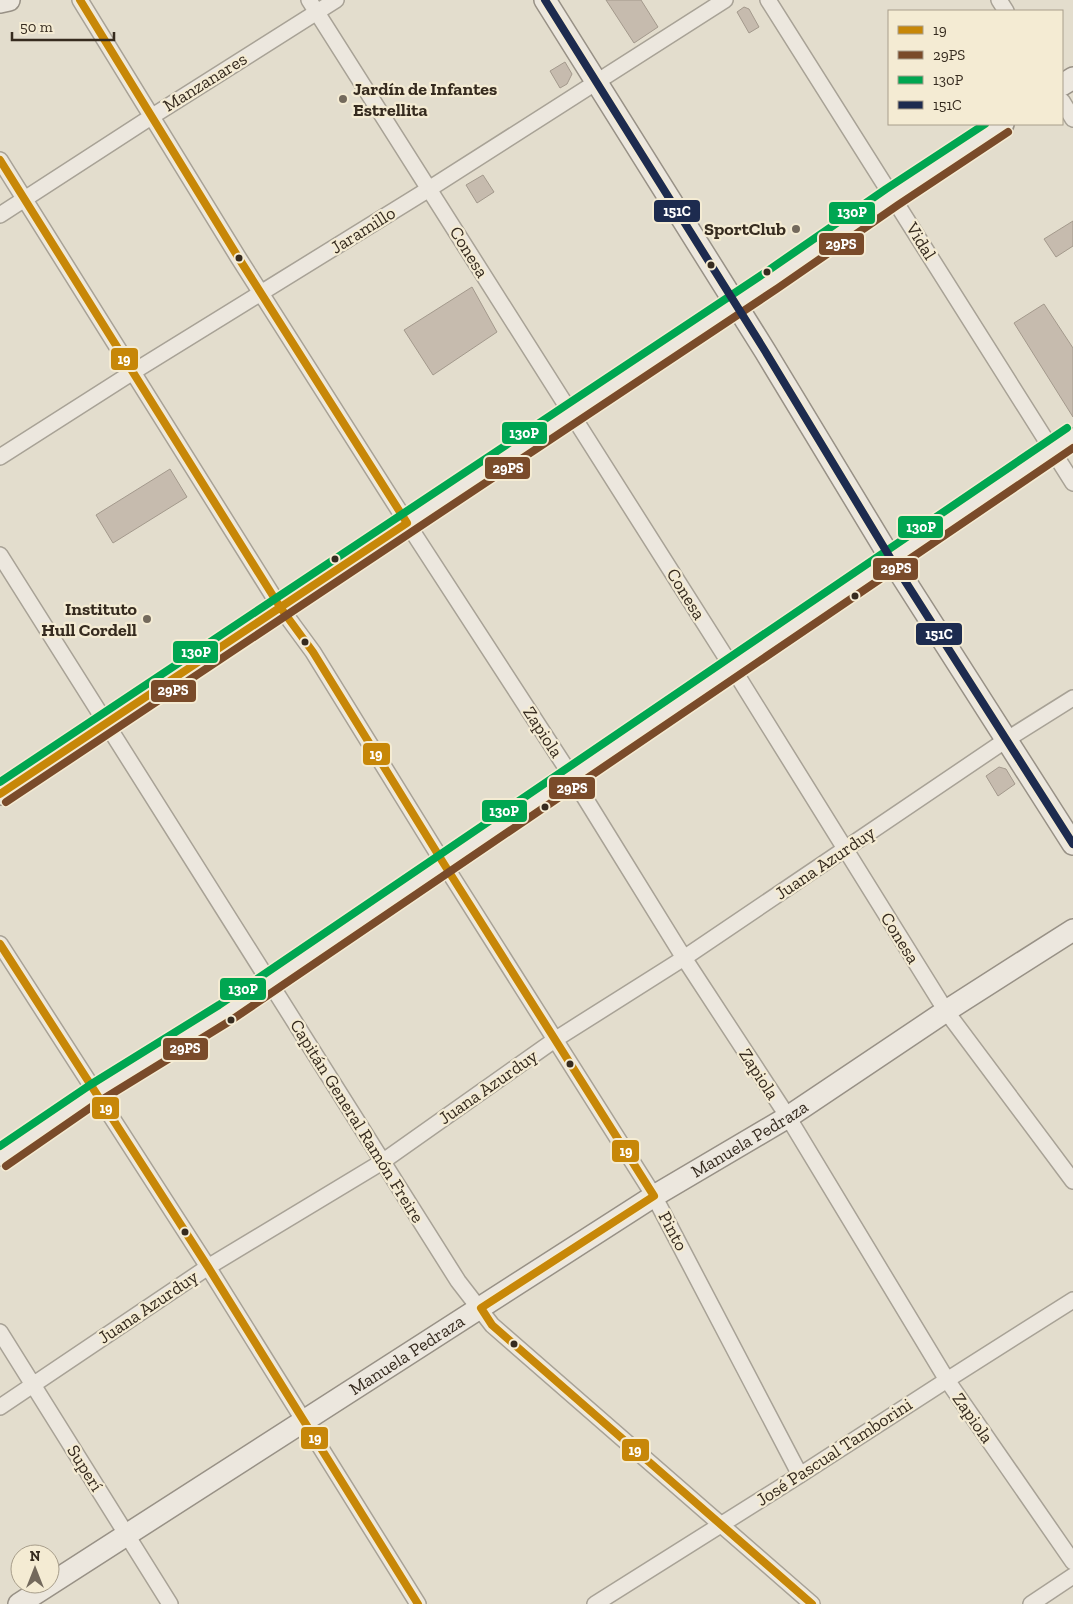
<svg xmlns="http://www.w3.org/2000/svg" width="1073" height="1604" viewBox="0 0 1073 1604" font-family="'Zilla Slab',serif">
<style>
.building{fill:#c6bbae;stroke:#a3998c}
.lines{fill:none;stroke-linecap:round;stroke-linejoin:round}
.street-casing{stroke:#a8a296;stroke-width:18}
.secondary-casing{stroke:#989186;stroke-width:24}
.street{stroke:#ece7de;stroke-width:15}
.secondary{stroke:#ece7de;stroke-width:21}
.bus-1-casing{stroke:#f4ebd3;stroke-width:11}
.bus-2-casing{stroke:#f4ebd3;stroke-width:11}
.bus-3-casing{stroke:#f4ebd3;stroke-width:11}
.bus-4-casing{stroke:#f4ebd3;stroke-width:11}
.bus-1{stroke:#c78708;stroke-width:8}
.bus-2{stroke:#7a4b2a;stroke-width:8}
.bus-3{stroke:#00a651;stroke-width:8}
.bus-4{stroke:#1d2b4f;stroke-width:8}
.poi-dot{fill:#73695c;stroke:#f4ebd3;stroke-width:2}
.bus-dot{fill:#362b1f;stroke:#f4ebd3;stroke-width:2}
.labels{text-anchor:middle;stroke-width:4.5;stroke-linejoin:round;paint-order:stroke}
.street-label{font-size:18px;fill:#362b1f;stroke:#f4ebd3}
.poi-label{font-size:18px;font-weight:bold;fill:#362b1f;stroke:#f4ebd3;text-anchor:end}
.line-badge{stroke:#f4ebd3;stroke-width:2}
.badge-label{font-size:14px;text-anchor:middle;font-weight:bold;fill:#fff}
</style>
<rect width="100%" height="100%" fill="#e3ddcd"/>
<path class="building" d="M 606,0 L 641,0 L 658,27 L 634,43 Z
M 744,7 L 749,9 L 759,27 L 749,33 L 737,12 Z
M 565,62 L 572,74 L 567,84 L 560,88 L 550,71 Z
M 483,175 L 494,192 L 477,203 L 466,185 Z
M 1073,221 L 1073,246 L 1056,257 L 1044,239 Z
M 472,287 L 497,332 L 433,375 L 404,330 Z
M 1044,304 L 1073,348 L 1073,417 L 1014,323 Z
M 170,469 L 187,497 L 113,543 L 96,515 Z
M 999,767 L 1006,769 L 1015,784 L 998,796 L 986,776 Z"/>
<g class="lines">
<defs>
<path id="street" d="M 80,0 L 238,257 L 407,523 L 572,777 L 684,958 L 788,1117 L 947,1380 L 1073,1562
M 309,0 L 732,667 L 946,1011 L 1073,1181
M 768,0 L 1073,483
M 999,0 L 1006,11
M 1062,101 L 1073,119
M 0,160 L 280,607 L 313,652 L 444,864 L 654,1196 L 800,1475
M 0,215 L 151,117 L 336,0
M 0,457 L 133,372 L 429,189 L 725,0
M 0,555 L 458,1281 L 492,1325 L 812,1604
M 0,944 L 208,1267 L 418,1604
M 0,1158 L 95,1093 L 224,1013 L 1073,436
M 0,1332 L 170,1604
M 0,1407 L 208,1267 L 382,1162 L 556,1039 L 684,958 L 1006,740 L 1073,698
M 595,1604 L 800,1475 L 947,1380 L 1073,1300
M 1031,1604 L 1073,1576"/>
<g id="secondary">
<path d="M 545,0 L 765,351 L 891,559 L 1073,844"/>
<path d="M 0,2 L 9,0"/>
<path d="M 1062,85 L 1073,78"/>
<path d="M 0,794 L 772,280 L 892,197 L 1003,124"/>
<path id="s1" d="M 19,1604 L 654,1196 L 788,1117 L 946,1011 L 1073,930"/>
</g>
</defs>
<use href="#street" class="street-casing"/>
<use href="#secondary" class="secondary-casing"/>
<use href="#street" class="street"/>
<use href="#secondary" class="secondary"/>
<defs>
<path id="bus-1" d="M 0,160 L 280,607 L 313,652 L 444,864 L 654,1196 L 481,1308 L 492,1325 L 812,1604
M 0,794 L 407,523 L 238,257 L 80,0
M 0,944 L 208,1267 L 418,1604"/>
<path id="bus-2" d="M 6,802 L 778,288 L 898,205 L 1008,132
M 6,1166 L 100,1101 L 230,1021 L 1073,448"/>
<path id="bus-3" d="M 0,782 L 766,272 L 886,189 L 985,124
M 0,1146 L 90,1085 L 219,1005 L 1067,428"/>
<path id="bus-4" d="M 545,0 L 765,351 L 891,559 L 1073,844"/>
</defs>
<use href="#bus-1" class="bus-1-casing"/>
<use href="#bus-2" class="bus-2-casing"/>
<use href="#bus-3" class="bus-3-casing"/>
<use href="#bus-4" class="bus-4-casing"/>
<use href="#bus-1" class="bus-1"/>
<use href="#bus-2" class="bus-2"/>
<use href="#bus-3" class="bus-3"/>
<use href="#bus-4" class="bus-4"/>
</g>
<g class="poi-dot">
<circle cx="343" cy="99" r="5"/>
<circle cx="796" cy="229" r="5"/>
<circle cx="147" cy="619" r="5"/>
</g>
<g class="bus-dot">
<circle cx="239" cy="258" r="4.5"/>
<circle cx="711" cy="265" r="4.5"/>
<circle cx="767" cy="272" r="4.5"/>
<circle cx="335" cy="559" r="4.5"/>
<circle cx="855" cy="596" r="4.5"/>
<circle cx="305" cy="642" r="4.5"/>
<circle cx="545" cy="807" r="4.5"/>
<circle cx="231" cy="1020" r="4.5"/>
<circle cx="570" cy="1064" r="4.5"/>
<circle cx="185" cy="1232" r="4.5"/>
<circle cx="514" cy="1344" r="4.5"/>
</g>
<g class="labels">
<g class="street-label">
<text transform="translate(205 82) rotate(-32)" y="6">Manzanares</text>
<text transform="translate(363 230) rotate(-32)" y="6">Jaramillo</text>
<text transform="translate(921 241) rotate(58)" y="6">Vidal</text>
<text transform="translate(469 252) rotate(58)" y="6">Conesa</text>
<text transform="translate(686 594) rotate(58)" y="6">Conesa</text>
<text transform="translate(543 732) rotate(57)" y="6">Zapiola</text>
<text transform="translate(825 863) rotate(-34)" y="6">Juana Azurduy</text>
<text transform="translate(900 938) rotate(58)" y="6">Conesa</text>
<text transform="translate(759 1074) rotate(57)" y="6">Zapiola</text>
<text transform="translate(488 1087) rotate(-35)" y="6">Juana Azurduy</text>
<text transform="translate(357 1121) rotate(58)" y="6">Capitán General Ramón Freire</text>
<text dy="6" stroke="none"><textPath href="#s1" startOffset="866">Manuela Pedraza</textPath></text>
<text transform="translate(673 1231) rotate(62)" y="6">Pinto</text>
<text transform="translate(148 1307) rotate(-34)" y="6">Juana Azurduy</text>
<text dy="6" stroke="none"><textPath href="#s1" startOffset="461">Manuela Pedraza</textPath></text>
<text transform="translate(973 1418) rotate(55)" y="6">Zapiola</text>
<text transform="translate(834 1452) rotate(-33)" y="6">José Pascual Tamborini</text>
<text transform="translate(85 1468) rotate(58)" y="6">Superí</text>
</g>
<g class="poi-label">
<text x="353" y="95" text-anchor="start">Jardín de Infantes<tspan x="353" dy="21">Estrellita</tspan></text>
<text x="786" y="235">SportClub</text>
<text x="137" y="615">Instituto<tspan x="137" dy="21">Hull Cordell</tspan></text>
</g>
</g>
<g class="line-badge">
<rect x="653" y="199" width="48" height="24" rx="5" fill="#1d2b4f"/>
<rect x="828" y="201" width="48" height="24" rx="5" fill="#00a651"/>
<rect x="818" y="232" width="47" height="24" rx="5" fill="#7a4b2a"/>
<rect x="110" y="347" width="29" height="24" rx="5" fill="#c78708"/>
<rect x="501" y="421" width="47" height="24" rx="5" fill="#00a651"/>
<rect x="484" y="456" width="47" height="24" rx="5" fill="#7a4b2a"/>
<rect x="897" y="515" width="47" height="24" rx="5" fill="#00a651"/>
<rect x="872" y="557" width="47" height="24" rx="5" fill="#7a4b2a"/>
<rect x="915" y="622" width="48" height="24" rx="5" fill="#1d2b4f"/>
<rect x="172" y="640" width="47" height="24" rx="5" fill="#00a651"/>
<rect x="150" y="679" width="47" height="24" rx="5" fill="#7a4b2a"/>
<rect x="362" y="742" width="29" height="24" rx="5" fill="#c78708"/>
<rect x="548" y="776" width="48" height="24" rx="5" fill="#7a4b2a"/>
<rect x="481" y="799" width="47" height="24" rx="5" fill="#00a651"/>
<rect x="219" y="977" width="48" height="24" rx="5" fill="#00a651"/>
<rect x="162" y="1037" width="47" height="24" rx="5" fill="#7a4b2a"/>
<rect x="91" y="1096" width="29" height="24" rx="5" fill="#c78708"/>
<rect x="611" y="1139" width="29" height="24" rx="5" fill="#c78708"/>
<rect x="300" y="1426" width="29" height="24" rx="5" fill="#c78708"/>
<rect x="621" y="1438" width="29" height="24" rx="5" fill="#c78708"/>
</g>
<g class="badge-label">
<text x="677" y="216">151C</text>
<text x="852" y="217">130P</text>
<text x="841" y="249">29PS</text>
<text x="124" y="364">19</text>
<text x="524" y="438">130P</text>
<text x="508" y="473">29PS</text>
<text x="921" y="532">130P</text>
<text x="896" y="573">29PS</text>
<text x="939" y="639">151C</text>
<text x="196" y="657">130P</text>
<text x="173" y="695">29PS</text>
<text x="376" y="759">19</text>
<text x="572" y="793">29PS</text>
<text x="504" y="816">130P</text>
<text x="243" y="994">130P</text>
<text x="185" y="1053">29PS</text>
<text x="106" y="1113">19</text>
<text x="626" y="1156">19</text>
<text x="315" y="1443">19</text>
<text x="635" y="1455">19</text>
</g>
<rect x="888" y="10" width="175" height="115" fill="#f4ebd3" stroke="#a89e8b"/>
<rect x="898" y="26" width="25" height="8" fill="#c78708" stroke="#a89e8b"/>
<text x="933" y="35" font-size="15" fill="#362b1f">19</text>
<rect x="898" y="51" width="25" height="8" fill="#7a4b2a" stroke="#a89e8b"/>
<text x="933" y="60" font-size="15" fill="#362b1f">29PS</text>
<rect x="898" y="76" width="25" height="8" fill="#00a651" stroke="#a89e8b"/>
<text x="933" y="85" font-size="15" fill="#362b1f">130P</text>
<rect x="898" y="101" width="25" height="8" fill="#1d2b4f" stroke="#a89e8b"/>
<text x="933" y="110" font-size="15" fill="#362b1f">151C</text>
<g transform="translate(35 1569)"><circle r="24" fill="#f4ebd3" stroke="#a89e8b"/>
<path d="M0-4L9 19L0 12L-9 19Z" fill="#73695c"/>
<text y="-8" font-size="14" font-weight="bold" text-anchor="middle" fill="#362b1f">N</text>
</g>
<path d="M12 32v8h102v-8" fill="none" stroke="#362b1f" stroke-width="2.5"/>
<text x="20" y="32" font-size="15" fill="#362b1f" stroke="#f4ebd3" stroke-width="4" paint-order="stroke">50 m</text>
</svg>
